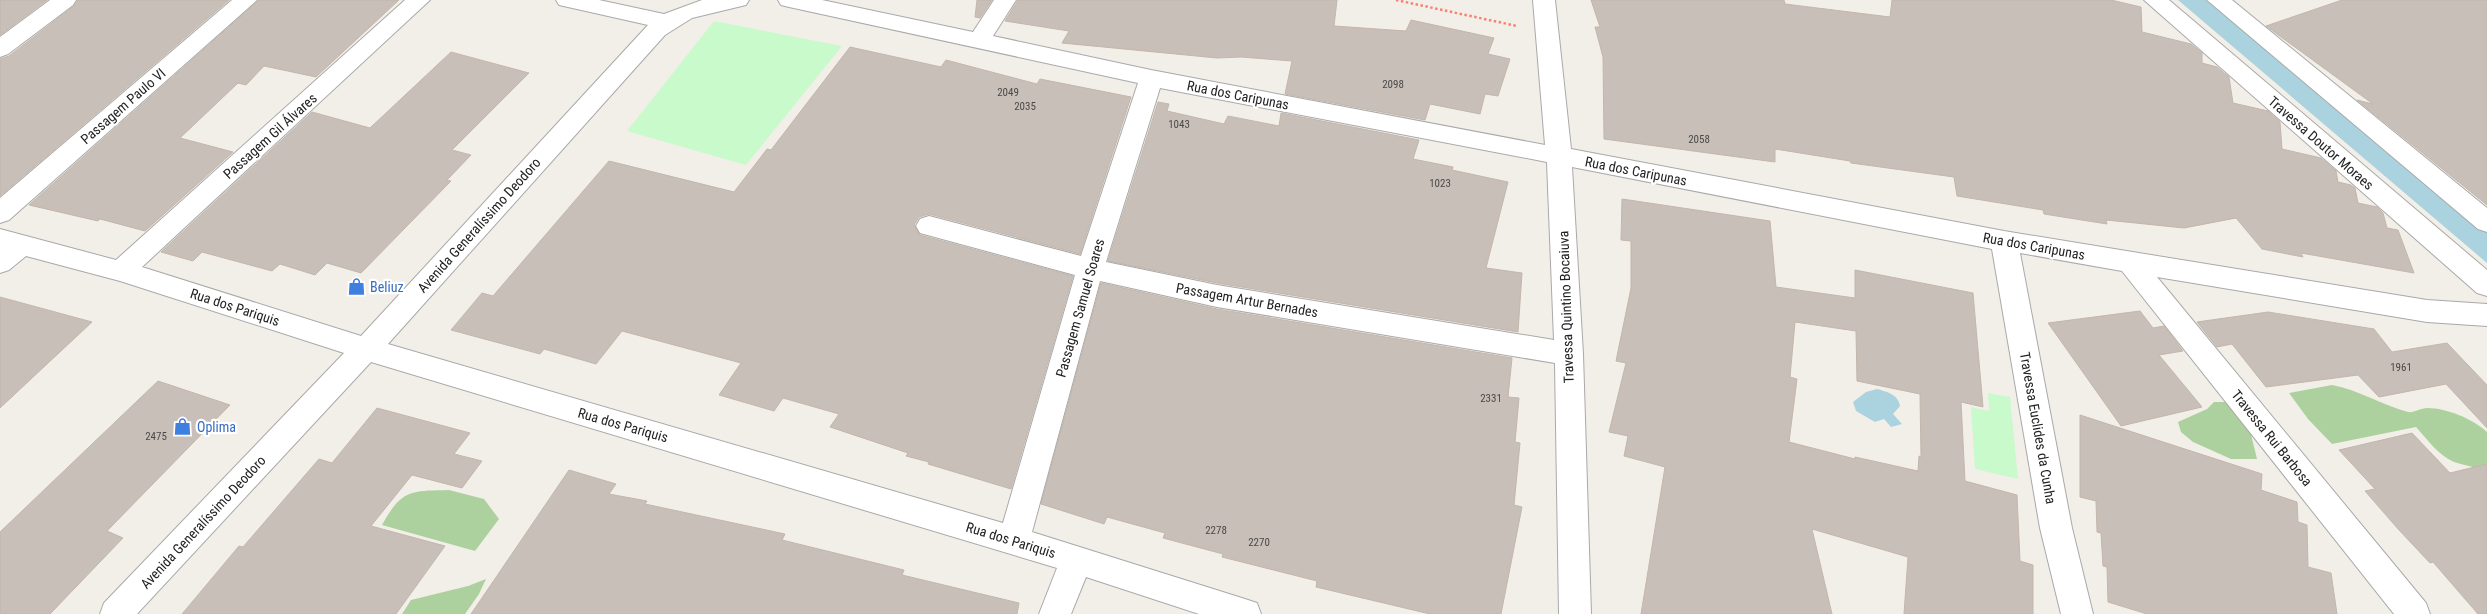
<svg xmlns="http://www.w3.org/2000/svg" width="2487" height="614" viewBox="0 0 2487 614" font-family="'Roboto Condensed',sans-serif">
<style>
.forest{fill:#add19e}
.park{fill:#c8facc}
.water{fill:#aad3df}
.building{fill:#c7bfb8;stroke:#c4b6ab;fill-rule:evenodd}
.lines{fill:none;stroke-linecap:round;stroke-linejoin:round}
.minor-casing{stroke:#a9a9a9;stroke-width:2}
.path{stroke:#fa8072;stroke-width:2.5;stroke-dasharray:2.5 2.5;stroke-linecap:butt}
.minor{fill:#fff;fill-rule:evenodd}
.labels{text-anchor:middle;stroke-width:4.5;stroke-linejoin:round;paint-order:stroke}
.number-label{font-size:11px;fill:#4b4948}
.street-label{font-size:14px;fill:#222;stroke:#fff}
.shop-label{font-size:14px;fill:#366cbe;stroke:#fff;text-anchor:start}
</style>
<rect width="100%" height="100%" fill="#f2efe9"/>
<path class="forest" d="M 2332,385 C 2359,390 2382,405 2408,412 C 2414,413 2421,408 2427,408 C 2447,408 2473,419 2487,432 L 2487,474 C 2476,466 2466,466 2454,462 C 2438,455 2427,439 2416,427 L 2332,444 L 2308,419 L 2289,393 Z
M 2214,402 L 2227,402 L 2248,422 L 2257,459 L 2231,459 L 2193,442 L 2181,432 L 2178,422 L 2207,409 Z
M 449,490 L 484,499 L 499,519 L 475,551 L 382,525 C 402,489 410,491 449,490 Z
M 486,579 L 479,594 L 465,614 L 402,614 L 411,600 L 468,586 Z"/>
<path class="park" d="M 714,21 L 842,46 L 746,165 L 627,131 Z
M 1988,393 L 2010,397 L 2018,479 L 1975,469 L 1971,407 L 1989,411 Z"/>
<path class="water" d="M 2178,0 L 2206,0 L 2487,231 L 2487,263 Z
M 1877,389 C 1887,392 1898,394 1900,406 L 1893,414 L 1902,424 L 1891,427 L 1884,419 L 1875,422 L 1856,411 L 1853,402 L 1866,392 Z"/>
<path class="building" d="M 0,0 L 47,0 L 0,35 Z
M 78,0 L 229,0 L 0,196 L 0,59 L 9,56 L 74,6 Z
M 259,0 L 399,0 L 316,77 L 264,66 L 246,85 L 238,83 L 180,138 L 233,152 L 145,231 L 100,219 L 98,221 L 29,205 Z
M 977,0 L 992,0 L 980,18 L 975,17 Z
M 1018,0 L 1337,0 L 1334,26 L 1406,31 L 1411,20 L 1494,38 L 1488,54 L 1510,59 L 1498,96 L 1485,94 L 1480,114 L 1430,104 L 1425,120 L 1285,94 L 1292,61 L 1241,57 L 1217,58 L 1062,43 L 1069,31 L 1005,21 Z
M 1591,0 L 1784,0 L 1785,4 L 1890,17 L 1892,0 L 2111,0 L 2141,7 L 2142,32 L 2191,44 L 2202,53 L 2202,63 L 2217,67 L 2229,77 L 2233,103 L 2268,111 L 2280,122 L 2282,149 L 2321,158 L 2336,171 L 2338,182 L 2351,185 L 2355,188 L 2358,203 L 2377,207 L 2383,213 L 2387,228 L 2398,230 L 2414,273 L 2301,253 L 2303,257 L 2262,249 L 2236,218 L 2184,228 L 2106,220 L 2107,224 L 2044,214 L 2043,210 L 1957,196 L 1954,177 L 1851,163 L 1850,161 L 1775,149 L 1775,162 L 1604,139 L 1603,57 L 1595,27 L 1600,27 Z
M 2342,0 L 2487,0 L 2487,205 L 2357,100 L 2373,104 L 2266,26 Z
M 850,47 L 941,67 L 946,60 L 1037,84 L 1040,79 L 1131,97 L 1080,254 L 929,214 L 919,217 L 914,225 L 920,235 L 1073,276 L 1011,489 L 928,464 L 929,462 L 906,456 L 908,453 L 830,427 L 839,414 L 783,398 L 774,411 L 719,395 L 741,363 L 622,331 L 596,364 L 544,349 L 540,354 L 451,330 L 482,293 L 493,296 L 609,161 L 734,192 L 767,149 L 771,150 Z
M 451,52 L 529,73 L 452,150 L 471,155 L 447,180 L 451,181 L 361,273 L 327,263 L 315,275 L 280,264 L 272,271 L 202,252 L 193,261 L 161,252 L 312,112 L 370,128 Z
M 1158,102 L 1169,104 L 1167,111 L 1224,124 L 1228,116 L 1279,126 L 1281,113 L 1419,140 L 1413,159 L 1453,167 L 1452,170 L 1508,182 L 1486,268 L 1522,273 L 1518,332 L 1217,283 L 1108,261 Z
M 1622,199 L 1770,221 L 1776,287 L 1855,298 L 1855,270 L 1973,293 L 1983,407 L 1961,402 L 1965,481 L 2017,495 L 2020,561 L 2033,565 L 2033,614 L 1904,614 L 1908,557 L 1812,529 L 1832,614 L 1641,614 L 1665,467 L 1624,456 L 1628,436 L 1609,432 L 1626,363 L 1616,361 L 1631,288 L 1631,241 L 1621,240 ZM 1795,322 L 1856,331 L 1857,381 L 1920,394 L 1921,457 L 1919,456 L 1918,471 L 1855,457 L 1855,459 L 1789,442 L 1797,379 L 1790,377 Z
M 1101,283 L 1217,309 L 1512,358 L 1508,397 L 1519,398 L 1515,442 L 1520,443 L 1514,505 L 1522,507 L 1501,614 L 1430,614 L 1316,587 L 1317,581 L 1222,557 L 1223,554 L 1163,538 L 1165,533 L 1107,517 L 1104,524 L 1041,504 Z
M 0,297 L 92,322 L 0,408 Z
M 2140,311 L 2153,328 L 2164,326 L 2183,351 L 2159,355 L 2202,407 L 2121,426 L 2048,323 Z
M 2268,312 L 2374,329 L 2392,352 L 2447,343 L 2487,385 L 2487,428 L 2446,384 L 2379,397 L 2358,375 L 2266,387 L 2232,344 L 2217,347 L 2197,322 Z
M 158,381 L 230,405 L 107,531 L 123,538 L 50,614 L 0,614 L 0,532 Z
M 377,408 L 470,433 L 454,454 L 482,461 L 462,488 L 412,475 L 371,526 L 445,546 L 396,614 L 182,614 L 239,546 L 243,547 L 319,459 L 332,463 Z
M 2080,415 L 2262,474 L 2261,490 L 2297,502 L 2298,522 L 2307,525 L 2308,567 L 2331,573 L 2337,614 L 2147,614 L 2108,602 L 2107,567 L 2103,566 L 2101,533 L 2097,532 L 2096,501 L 2080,497 Z
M 2412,433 L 2450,473 L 2487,464 L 2487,614 L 2478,614 L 2433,562 L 2430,563 L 2399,530 L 2365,491 L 2375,489 L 2339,450 Z
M 569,470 L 616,484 L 609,494 L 647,501 L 645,504 L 785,534 L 782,540 L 904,570 L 902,575 L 1019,603 L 1017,614 L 471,614 Z"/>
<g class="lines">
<defs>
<path id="minor" d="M 50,0 L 76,0 L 73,5 L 8,54 L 0,57 L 0,37 Z
M 232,0 L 257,0 L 9,220 L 0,223 L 0,198 Z
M 405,0 L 430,0 L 142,267 L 361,336 L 648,25 L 559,5 L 556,0 L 599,0 L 664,14 L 702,0 L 749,0 L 746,5 L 692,18 L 665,35 L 388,344 L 1003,523 L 1075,275 L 920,233 L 916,226 L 920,219 L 929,216 L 1081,256 L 1138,83 L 789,7 L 781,5 L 778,0 L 822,0 L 973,32 L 994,0 L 1016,0 L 993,36 L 1151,70 L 1545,145 L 1533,0 L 1555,0 L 1571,149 L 2004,231 L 2427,300 L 2487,304 L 2487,326 L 2427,322 L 2157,277 L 2426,603 L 2430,614 L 2394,614 L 2122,271 L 2020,253 L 2072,528 L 2093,614 L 2061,614 L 2040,528 L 1992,249 L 1572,167 L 1583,354 L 1591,614 L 1559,614 L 1555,363 L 1217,307 L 1100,281 L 1032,532 L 1245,599 L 1257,603 L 1261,614 L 1199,614 L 1086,577 L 1071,614 L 1039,614 L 1057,568 L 371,362 L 137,614 L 100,614 L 104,603 L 344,353 L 120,281 L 26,256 L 9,270 L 0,273 L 0,229 L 116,260 ZM 1160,88 L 1547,162 L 1554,340 L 1217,285 L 1106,262 Z
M 2144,0 L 2169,0 L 2487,270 L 2487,296 L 2477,293 Z
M 2207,0 L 2232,0 L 2487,208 L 2487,232 L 2478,229 Z"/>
</defs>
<use href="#minor" class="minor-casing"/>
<path class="path" d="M 1396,0 L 1517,26"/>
<use href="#minor" class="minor"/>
</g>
<defs>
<symbol id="shop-bare" viewBox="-9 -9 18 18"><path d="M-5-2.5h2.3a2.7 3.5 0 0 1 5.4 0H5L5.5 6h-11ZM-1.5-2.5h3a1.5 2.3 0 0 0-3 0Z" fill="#3f7fe0" stroke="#fff" stroke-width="2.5" paint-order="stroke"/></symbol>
</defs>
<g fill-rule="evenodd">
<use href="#shop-bare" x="344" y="274" width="25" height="25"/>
<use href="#shop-bare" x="170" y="414" width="25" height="25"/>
</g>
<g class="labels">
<g class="number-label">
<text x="1393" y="88">2098</text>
<text x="1008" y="96">2049</text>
<text x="1025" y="110">2035</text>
<text x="1179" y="128">1043</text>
<text x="1699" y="143">2058</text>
<text x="1440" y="187">1023</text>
<text x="2401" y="371">1961</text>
<text x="1491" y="402">2331</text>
<text x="156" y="440">2475</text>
<text x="1216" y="534">2278</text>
<text x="1259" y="546">2270</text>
</g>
<g class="street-label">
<text transform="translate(1238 95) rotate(11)" y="5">Rua dos Caripunas</text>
<text transform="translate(123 106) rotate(-41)" y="5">Passagem Paulo VI</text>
<text transform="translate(270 136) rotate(-42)" y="5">Passagem Gil Álvares</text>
<text transform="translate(2321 143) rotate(41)" y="5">Travessa Doutor Moraes</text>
<text transform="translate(1636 171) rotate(11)" y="5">Rua dos Caripunas</text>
<text transform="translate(479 225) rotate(-48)" y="5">Avenida Generalíssimo Deodoro</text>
<text transform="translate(2034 246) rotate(10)" y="5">Rua dos Caripunas</text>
<text transform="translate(1247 300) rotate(10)" y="5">Passagem Artur Bernades</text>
<text transform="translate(235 307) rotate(18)" y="5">Rua dos Pariquis</text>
<text transform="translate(1566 307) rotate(-92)" y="5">Travessa Quintino Bocaiuva</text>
<text transform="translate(1080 308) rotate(-74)" y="5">Passagem Samuel Soares</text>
<text transform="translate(623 425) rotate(16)" y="5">Rua dos Pariquis</text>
<text transform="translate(2038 428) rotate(80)" y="5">Travessa Euclides da Cunha</text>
<text transform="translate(2272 438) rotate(51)" y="5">Travessa Rui Barbosa</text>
<text transform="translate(203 522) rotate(-47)" y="5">Avenida Generalíssimo Deodoro</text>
<text transform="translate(1011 540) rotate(17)" y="5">Rua dos Pariquis</text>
</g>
<g class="shop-label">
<text x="370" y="292">Beliuz</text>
<text x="197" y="432">Oplima</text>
</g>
</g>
</svg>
